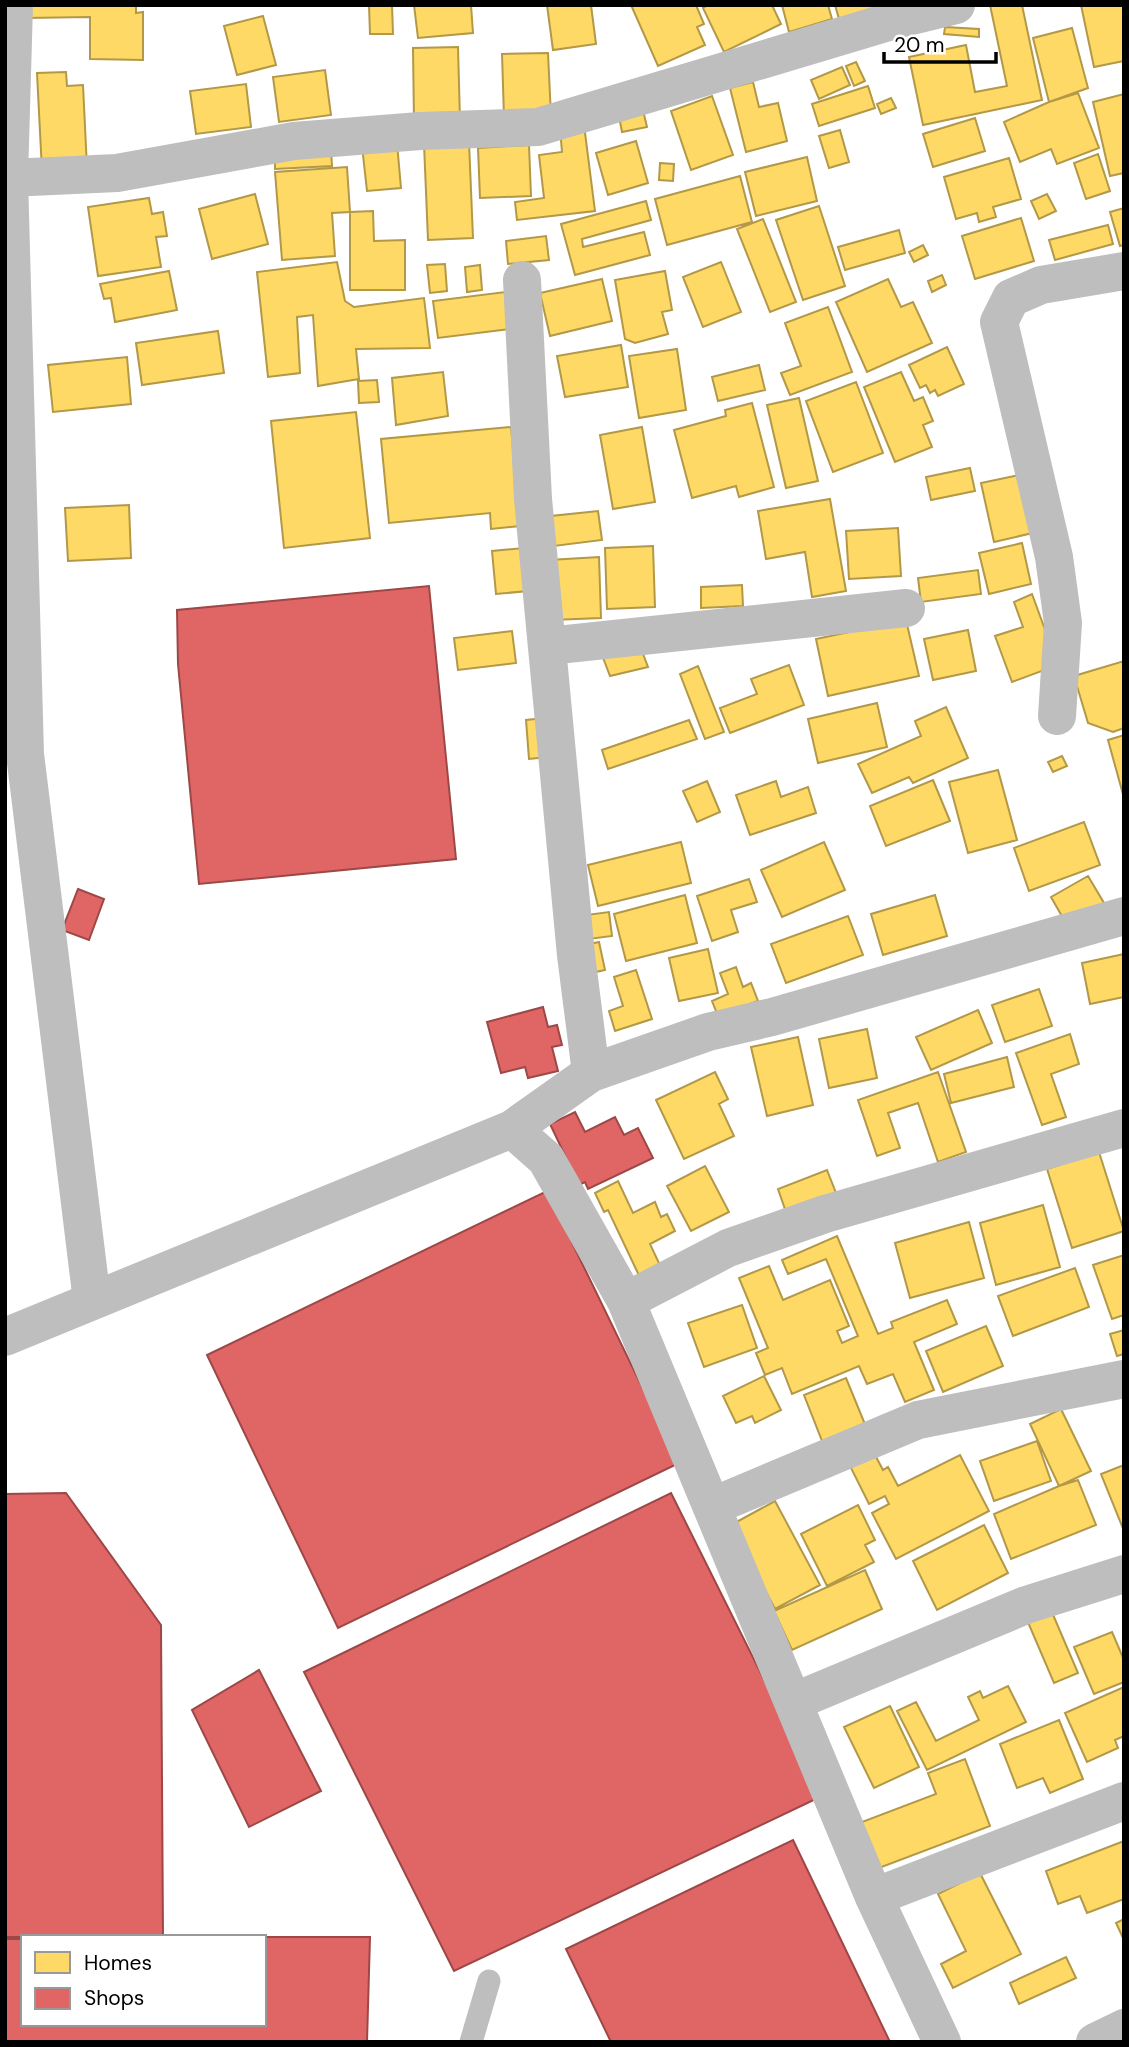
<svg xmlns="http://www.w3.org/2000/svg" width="1129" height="2047" viewBox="0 0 1129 2047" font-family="'DM Sans',sans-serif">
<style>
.homes{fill:#ffd966;stroke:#b29847;stroke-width:2}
.shops{fill:#e06666;stroke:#9d4747;stroke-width:2}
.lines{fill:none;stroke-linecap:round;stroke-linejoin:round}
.lane{stroke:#bebebe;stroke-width:23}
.street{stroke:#bebebe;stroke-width:38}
</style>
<rect width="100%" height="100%" fill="#fff"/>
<path class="homes" d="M 26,5 L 136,5 L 136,13 L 143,12 L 143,60 L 90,59 L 90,17 L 26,18 Z
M 369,5 L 392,5 L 393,34 L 370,34 Z
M 414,5 L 471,5 L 473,33 L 418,38 Z
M 547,5 L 591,5 L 596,44 L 553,50 Z
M 631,5 L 696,5 L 704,24 L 697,27 L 705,45 L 658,66 Z
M 708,5 L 772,5 L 781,24 L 724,52 L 703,8 Z
M 782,5 L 828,5 L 832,19 L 789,32 Z
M 835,5 L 874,5 L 877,16 L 841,26 Z
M 990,5 L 1022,5 L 1042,100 L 923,125 L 909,57 L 966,45 L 975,92 L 1007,86 Z
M 1081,5 L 1124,5 L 1124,61 L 1094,67 Z
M 263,16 L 276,65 L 237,75 L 224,26 Z
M 945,27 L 979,29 L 979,37 L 944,34 Z
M 1072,28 L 1088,88 L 1049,102 L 1033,38 Z
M 458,47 L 460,120 L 414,121 L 413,48 Z
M 548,53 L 551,116 L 504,117 L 502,54 Z
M 856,62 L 865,81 L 854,86 L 846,66 Z
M 842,67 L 850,85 L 819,99 L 811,80 Z
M 325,70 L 331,115 L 279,122 L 273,77 Z
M 66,72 L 67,86 L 83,85 L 87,168 L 42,171 L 37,73 Z
M 753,82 L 759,107 L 778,103 L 787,141 L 746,152 L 730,88 Z
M 246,84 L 251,127 L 196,134 L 190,91 Z
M 868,86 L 875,108 L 819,126 L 812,104 Z
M 1078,93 L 1099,148 L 1057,164 L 1051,149 L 1020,162 L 1004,122 L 1049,102 Z
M 1124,94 L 1124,173 L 1110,176 L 1093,102 Z
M 712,96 L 733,155 L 691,170 L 671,111 Z
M 891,98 L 896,108 L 881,114 L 877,104 Z
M 642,106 L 647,127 L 622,132 L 618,111 Z
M 975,118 L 985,151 L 933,167 L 923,134 Z
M 584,125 L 595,211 L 517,220 L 515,202 L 544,198 L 539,155 L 562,152 L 560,128 Z
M 840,130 L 849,162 L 829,168 L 819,136 Z
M 636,141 L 648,183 L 608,195 L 596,153 Z
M 469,142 L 473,238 L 428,240 L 424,144 Z
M 397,143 L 401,188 L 367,191 L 362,146 Z
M 529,145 L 531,196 L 480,198 L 478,148 Z
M 331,149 L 332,166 L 275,169 L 275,153 Z
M 1098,154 L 1110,191 L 1086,199 L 1074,163 Z
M 807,157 L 817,201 L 756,216 L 745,172 Z
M 1009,158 L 1021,199 L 993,207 L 996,217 L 979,222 L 977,213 L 956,219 L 944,177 Z
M 660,163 L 674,164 L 673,181 L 659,180 Z
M 347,167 L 350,212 L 332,213 L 335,256 L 282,260 L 275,172 Z
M 740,176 L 752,222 L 667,245 L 655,199 Z
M 255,194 L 268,244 L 212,259 L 199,209 Z
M 1047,194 L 1056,211 L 1039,219 L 1031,201 Z
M 149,198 L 152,214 L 163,212 L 167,236 L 156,237 L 161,267 L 98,276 L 88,207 Z
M 646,201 L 651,220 L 582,239 L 583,247 L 644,232 L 650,255 L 575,275 L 561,224 Z
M 819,206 L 845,286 L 803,300 L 776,220 Z
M 1124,208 L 1124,245 L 1120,246 L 1110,212 Z
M 373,211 L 374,241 L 405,240 L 405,290 L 350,290 L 350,212 Z
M 1021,218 L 1034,261 L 975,279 L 962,236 Z
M 763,219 L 796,302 L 770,312 L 737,229 Z
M 1108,225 L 1113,244 L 1055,260 L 1049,240 Z
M 899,230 L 905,253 L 845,270 L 838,247 Z
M 546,236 L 549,260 L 508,264 L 506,241 Z
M 923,245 L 928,255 L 914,262 L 909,252 Z
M 337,262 L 345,301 L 354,307 L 424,298 L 430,348 L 356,349 L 359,379 L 318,386 L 313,315 L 297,317 L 300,373 L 268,377 L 257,272 Z
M 721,262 L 741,312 L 703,327 L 683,277 Z
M 445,264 L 447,291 L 430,293 L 427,265 Z
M 480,265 L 482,290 L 467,292 L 465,267 Z
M 169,271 L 177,310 L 115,322 L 111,298 L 104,299 L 100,284 Z
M 665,271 L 672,310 L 662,312 L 668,334 L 635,343 L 625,339 L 615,280 Z
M 942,275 L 946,285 L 932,292 L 928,281 Z
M 602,279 L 612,321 L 550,336 L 540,293 Z
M 888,279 L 901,307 L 913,302 L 932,343 L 867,372 L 836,302 Z
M 505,292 L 510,329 L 438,338 L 433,301 Z
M 828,307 L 852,372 L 790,395 L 781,373 L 801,366 L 785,323 Z
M 218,331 L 224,373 L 142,385 L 136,343 Z
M 621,345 L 628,387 L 565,397 L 557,356 Z
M 947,347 L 964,384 L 938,396 L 935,390 L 930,393 L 926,385 L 920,388 L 909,365 Z
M 677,349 L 686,410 L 639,418 L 629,356 Z
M 127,357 L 131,404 L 53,412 L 48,365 Z
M 759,365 L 765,390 L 718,401 L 712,377 Z
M 443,372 L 448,416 L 396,425 L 392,378 Z
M 901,372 L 914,401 L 923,397 L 933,421 L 923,425 L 932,447 L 895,462 L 864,387 Z
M 377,380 L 379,402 L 359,403 L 358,381 Z
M 856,382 L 883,453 L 833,472 L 806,401 Z
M 799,398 L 818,481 L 786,488 L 767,405 Z
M 752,403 L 774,487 L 739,497 L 736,486 L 692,498 L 674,430 L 726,416 L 725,410 Z
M 356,412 L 370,538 L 284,548 L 271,421 Z
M 511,427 L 520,526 L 491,529 L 490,513 L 389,523 L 381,439 Z
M 642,427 L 655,502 L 613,509 L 600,435 Z
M 970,468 L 975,491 L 931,500 L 926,477 Z
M 1024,474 L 1037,532 L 994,542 L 981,483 Z
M 830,499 L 846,591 L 812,597 L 805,552 L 766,559 L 758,511 Z
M 129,505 L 131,558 L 68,561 L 65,508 Z
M 598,511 L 602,540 L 554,546 L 551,516 Z
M 898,528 L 901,576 L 849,579 L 846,531 Z
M 1022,543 L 1031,584 L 989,594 L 979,553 Z
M 653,546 L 655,607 L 607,609 L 605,548 Z
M 524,548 L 528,591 L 496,594 L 492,551 Z
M 599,557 L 601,618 L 552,620 L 549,560 Z
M 978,570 L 981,594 L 921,602 L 918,578 Z
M 742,585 L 743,606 L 701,608 L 701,587 Z
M 1032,594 L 1058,665 L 1012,682 L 995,636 L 1023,627 L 1014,602 Z
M 906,620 L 919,676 L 828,696 L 816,639 Z
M 968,630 L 976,671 L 933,680 L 924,639 Z
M 512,631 L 516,663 L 458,670 L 454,638 Z
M 640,646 L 648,667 L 610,676 L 602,655 Z
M 1124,661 L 1124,728 L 1113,732 L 1088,723 L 1074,676 Z
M 789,665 L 804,705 L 730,733 L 720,708 L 757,694 L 751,679 Z
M 698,666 L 724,732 L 705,739 L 680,674 Z
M 877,703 L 887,747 L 818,763 L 808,719 Z
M 946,707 L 968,758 L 913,783 L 909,777 L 872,793 L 858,764 L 921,736 L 915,721 Z
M 545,718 L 548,757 L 529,759 L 526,720 Z
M 689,720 L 697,739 L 608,769 L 602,750 Z
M 1124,735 L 1124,798 L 1108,740 Z
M 1062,756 L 1067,766 L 1053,772 L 1048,762 Z
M 998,770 L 1017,840 L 968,853 L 949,782 Z
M 933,780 L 950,821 L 886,846 L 870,806 Z
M 707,781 L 720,812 L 697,822 L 683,791 Z
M 776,781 L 781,797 L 808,787 L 816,813 L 750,835 L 736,795 Z
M 1084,822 L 1100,865 L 1029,891 L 1014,848 Z
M 681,842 L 691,883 L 598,906 L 588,865 Z
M 824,842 L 845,890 L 782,917 L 761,870 Z
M 1088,876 L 1104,903 L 1067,925 L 1051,897 Z
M 749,879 L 757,902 L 731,910 L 738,932 L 712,941 L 697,896 Z
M 685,895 L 697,943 L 626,961 L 614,914 Z
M 935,895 L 947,936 L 883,955 L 871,914 Z
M 609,912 L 612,936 L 589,939 L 586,915 Z
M 848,916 L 863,955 L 786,983 L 771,944 Z
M 599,942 L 605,970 L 591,973 L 585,945 Z
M 708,949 L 718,993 L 679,1001 L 669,958 Z
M 1124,954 L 1124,997 L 1090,1004 L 1082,963 Z
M 736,967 L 743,987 L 751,983 L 758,1001 L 718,1016 L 712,1001 L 728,994 L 720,973 Z
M 636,970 L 652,1019 L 615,1031 L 609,1011 L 623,1006 L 614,977 Z
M 1039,989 L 1052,1026 L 1005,1042 L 992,1005 Z
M 978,1010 L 992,1043 L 931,1070 L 916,1037 Z
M 867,1029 L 877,1078 L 829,1088 L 819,1039 Z
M 1070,1034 L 1079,1064 L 1051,1074 L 1066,1117 L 1042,1125 L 1016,1053 Z
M 798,1037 L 813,1105 L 767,1116 L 751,1047 Z
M 1007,1057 L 1014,1087 L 951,1103 L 944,1074 Z
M 715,1072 L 728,1099 L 719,1104 L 734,1136 L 684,1159 L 656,1100 Z
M 938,1072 L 966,1152 L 938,1162 L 918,1103 L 888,1113 L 900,1148 L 877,1156 L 858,1100 Z
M 1099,1152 L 1124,1231 L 1072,1248 L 1047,1169 Z
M 705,1166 L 729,1212 L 691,1231 L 667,1186 Z
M 827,1170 L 836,1193 L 786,1212 L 778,1189 Z
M 618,1181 L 633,1213 L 655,1202 L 661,1217 L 667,1214 L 675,1231 L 650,1244 L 665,1276 L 644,1286 L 608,1210 L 604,1212 L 595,1193 Z
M 1043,1205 L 1060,1267 L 996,1285 L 980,1223 Z
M 969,1222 L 984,1278 L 910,1298 L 895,1243 Z
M 837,1236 L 878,1334 L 893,1328 L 891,1322 L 947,1300 L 957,1324 L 914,1342 L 934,1390 L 905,1402 L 893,1374 L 867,1384 L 859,1366 L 792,1394 L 782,1368 L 765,1375 L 756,1353 L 768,1348 L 739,1278 L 769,1266 L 783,1300 L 830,1280 L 849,1326 L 837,1331 L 842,1343 L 858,1336 L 826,1259 L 788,1274 L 782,1260 Z
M 1124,1255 L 1124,1315 L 1112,1319 L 1093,1265 Z
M 1075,1268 L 1089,1307 L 1013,1336 L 998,1296 Z
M 742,1305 L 757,1348 L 704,1367 L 688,1323 Z
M 986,1326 L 1003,1366 L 943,1392 L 926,1351 Z
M 1124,1330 L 1124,1354 L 1117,1356 L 1110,1334 Z
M 764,1376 L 781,1410 L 755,1423 L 752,1416 L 736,1423 L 723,1396 Z
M 846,1378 L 869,1434 L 826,1451 L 804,1395 Z
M 1061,1409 L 1091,1471 L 1059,1486 L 1030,1424 Z
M 1037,1441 L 1051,1481 L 994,1501 L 980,1461 Z
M 874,1453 L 883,1470 L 888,1467 L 898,1486 L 960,1455 L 989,1511 L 896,1559 L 872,1513 L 889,1504 L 885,1496 L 869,1504 L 850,1466 Z
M 1124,1465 L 1124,1531 L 1101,1474 Z
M 1078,1480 L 1096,1525 L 1011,1559 L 994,1514 L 1059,1486 Z
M 775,1501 L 820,1585 L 775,1609 L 731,1525 Z
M 858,1505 L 875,1540 L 865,1545 L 874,1562 L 827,1586 L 801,1534 Z
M 984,1525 L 1008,1573 L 937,1610 L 913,1561 Z
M 865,1570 L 882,1609 L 792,1650 L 774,1611 Z
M 1051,1610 L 1078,1673 L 1054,1683 L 1027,1620 Z
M 1112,1632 L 1124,1660 L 1124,1682 L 1094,1694 L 1074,1647 Z
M 1008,1686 L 1026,1722 L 927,1770 L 897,1711 L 916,1702 L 936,1741 L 979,1720 L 968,1697 L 980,1691 L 983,1698 Z
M 1124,1687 L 1124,1736 L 1115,1740 L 1118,1748 L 1087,1762 L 1065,1713 Z
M 890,1706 L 919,1767 L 874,1788 L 844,1727 Z
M 1059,1720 L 1083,1779 L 1050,1793 L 1043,1778 L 1017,1788 L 1000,1744 Z
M 965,1759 L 990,1826 L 871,1871 L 854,1825 L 936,1794 L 928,1773 Z
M 1124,1841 L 1124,1899 L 1087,1913 L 1080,1896 L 1058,1904 L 1046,1871 Z
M 980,1873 L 1021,1954 L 953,1988 L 941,1964 L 966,1951 L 938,1894 Z
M 1124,1919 L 1124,1940 L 1116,1923 Z
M 1066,1957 L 1076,1978 L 1019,2004 L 1010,1983 Z"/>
<path class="shops" d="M 429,586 L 456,859 L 199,884 L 178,664 L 177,610 Z
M 78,889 L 104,899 L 89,940 L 62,930 Z
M 543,1007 L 548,1027 L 557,1025 L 562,1045 L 552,1047 L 558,1071 L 528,1078 L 525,1067 L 501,1073 L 487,1022 Z
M 575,1112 L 585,1132 L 615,1117 L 624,1135 L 638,1128 L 653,1158 L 588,1189 L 585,1182 L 579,1185 L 550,1124 Z
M 547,1191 L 679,1463 L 338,1628 L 207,1355 Z
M 66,1493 L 161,1625 L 163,1937 L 5,1937 L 5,1494 Z
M 671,1493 L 822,1796 L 454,1971 L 304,1672 Z
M 259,1670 L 321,1791 L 249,1827 L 192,1710 Z
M 793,1840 L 890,2042 L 611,2042 L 566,1949 Z
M 264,1937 L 370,1937 L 367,2042 L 5,2042 L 5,1939 L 23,1939 L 23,2024 L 264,2024 Z"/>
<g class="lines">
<path class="lane" d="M 471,2042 L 489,1981"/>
<path class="street" d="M 14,5 L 9,178 L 25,754 L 92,1301
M 9,178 L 117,173 L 294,141 L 420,131 L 538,127 L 895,20 L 956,5
M 522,280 L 533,499 L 576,955 L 591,1073
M 548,646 L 906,608
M 1057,716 L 1063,623 L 1054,557 L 999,322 L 1011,298 L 1041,285 L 1124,271
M 512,1129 L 546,1159 L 626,1301 L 874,1897 L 942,2042
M 626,1301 L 728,1248 L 825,1214 L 1124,1128
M 5,1337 L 512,1129 L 591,1073 L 708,1032 L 772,1017 L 1124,916
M 713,1506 L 918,1420 L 1124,1379
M 793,1702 L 1026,1605 L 1124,1574
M 874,1897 L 1124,1801
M 1095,2042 L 1124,2028"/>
</g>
<rect width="1129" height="2047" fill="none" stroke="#000000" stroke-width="14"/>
<rect x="21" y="1935" width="245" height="91" fill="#ffffff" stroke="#999999" stroke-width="2"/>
<rect x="35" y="1952" width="35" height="21" fill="#ffd966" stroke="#999999" stroke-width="2"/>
<text x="84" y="1970" font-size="21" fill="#000000">Homes</text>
<rect x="35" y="1988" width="35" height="21" fill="#e06666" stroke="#999999" stroke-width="2"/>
<text x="84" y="2005" font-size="21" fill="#000000">Shops</text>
<path d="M884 52v10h112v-10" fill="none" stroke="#000000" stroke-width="3.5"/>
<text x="894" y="52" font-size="21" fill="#000000" stroke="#ffffff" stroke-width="5" paint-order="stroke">20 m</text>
</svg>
